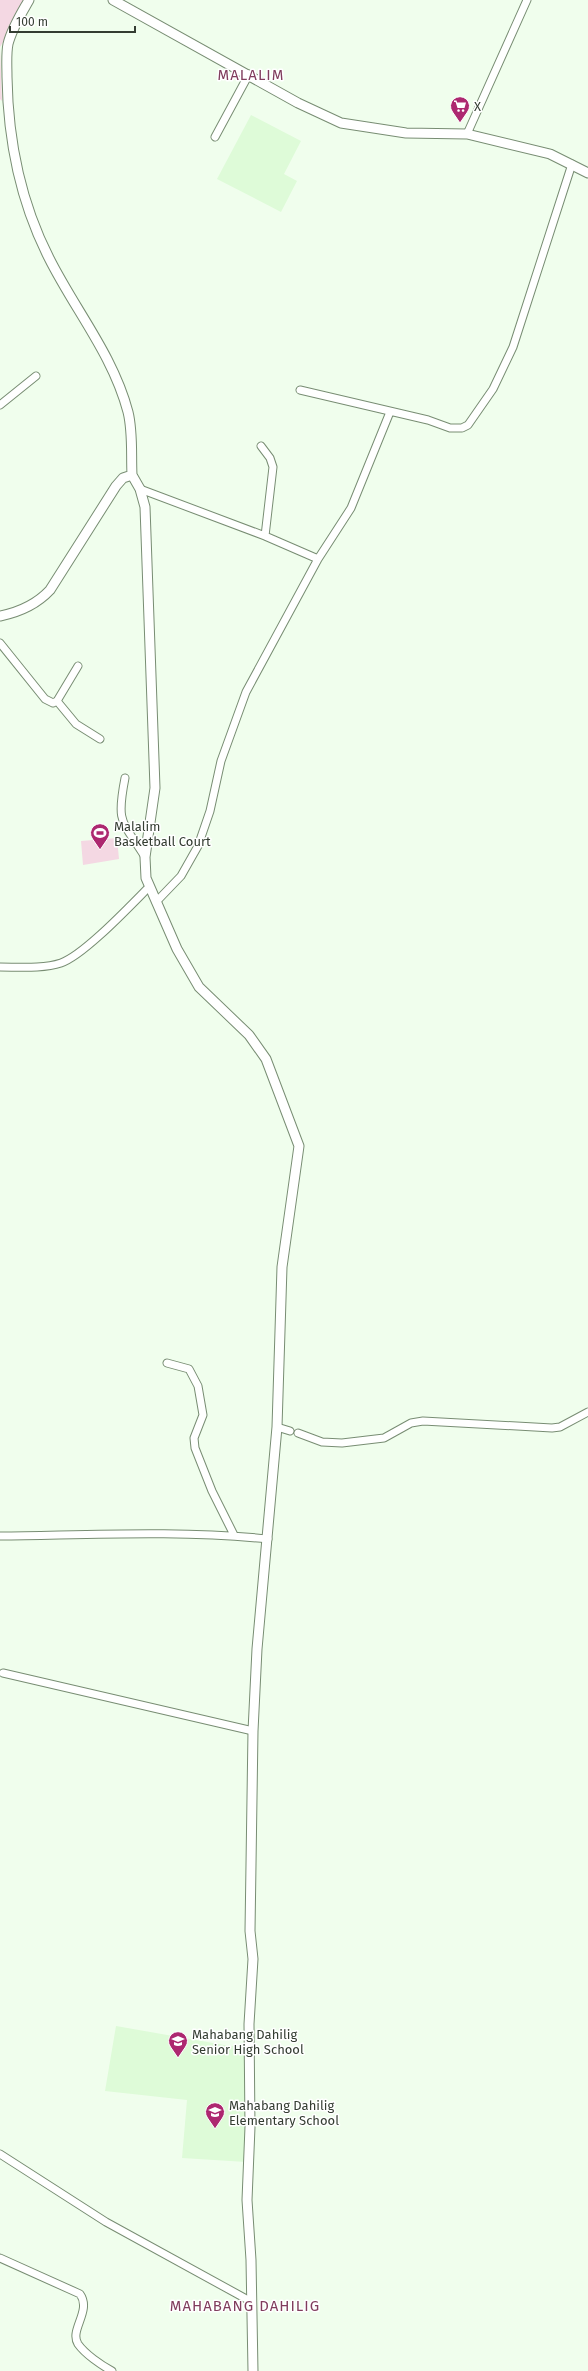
<svg xmlns="http://www.w3.org/2000/svg" width="588" height="2371" viewBox="0 0 588 2371" font-family="'Fira Sans',sans-serif">
<style>
.built{fill:#defbd8}
.green{fill:#f4d8e3}
.lines{fill:none;stroke-linecap:round;stroke-linejoin:round}
.street-casing{stroke:#788d73;stroke-width:9}
.secondary-casing{stroke:#788d73;stroke-width:11}
.street{stroke:#fff;stroke-width:7}
.secondary{stroke:#fff;stroke-width:9}
.labels{text-anchor:middle;stroke-width:3;stroke-linejoin:round;paint-order:stroke}
.poi-label{font-size:13px;fill:#343d32;stroke:#fff;text-anchor:start}
.quarter-label{font-size:15px;letter-spacing:1px;fill:#803d5d;stroke:#fff}
</style>
<rect width="100%" height="100%" fill="#f0feed"/>
<path class="built" d="M 251,115 L 301,141 L 284,174 L 297,181 L 281,212 L 217,179 Z
M 116,2026 L 230,2046 L 246,2046 L 246,2162 L 182,2158 L 187,2100 L 105,2091 Z"/>
<path class="green" d="M 0,0 L 28,0 L 0,47 L 2,101 L 0,99 Z
M 117,838 L 119,859 L 83,865 L 81,841 Z"/>
<g class="lines">
<defs>
<path id="street" d="M 467,134 L 527,0
M 215,137 L 249,74
M 300,390 L 428,420 L 450,428 L 462,428 L 468,425 L 493,389 L 513,347 L 572,164
M 0,405 L 36,376
M 261,446 L 270,458 L 273,467 L 265,536
M 140,489 L 265,536 L 318,559
M 0,643 L 45,699 L 53,703 L 57,701 L 78,666
M 57,701 L 76,724 L 100,739
M 125,778 C 116,824 122,820 145,857
M 156,902 L 181,876 L 198,846 L 210,811 L 221,761 L 246,692 L 318,559 L 351,508 L 390,412
M 0,967 C 19,967 43,969 61,963 C 84,955 130,906 149,887
M 167,1363 L 189,1369 L 198,1386 L 203,1415 L 194,1438 L 195,1448 L 212,1491 L 234,1535
M 277,1427 L 290,1431
M 298,1433 L 322,1442 L 342,1443 L 384,1438 L 411,1423 L 423,1421 L 552,1428 L 560,1427 L 588,1412
M 0,1536 C 89,1535 179,1530 268,1539
M 3,1673 L 253,1731
M 0,2154 L 106,2222 L 250,2301
M 0,2258 L 80,2294 C 92,2311 69,2330 78,2344 C 85,2354 101,2365 112,2371"/>
<path id="secondary" d="M 113,0 L 298,103 L 341,123 L 406,133 L 467,134 L 550,154 L 588,173
M 132,475 L 140,489 L 145,507 L 155,788 L 145,857 L 146,878 L 177,949 L 199,987 L 249,1035 L 266,1059 L 299,1146 L 282,1267 L 277,1427 L 257,1649 L 253,1731 L 250,1931 L 253,1959 L 249,2024 L 250,2127 L 247,2200 L 251,2260 L 253,2371
M 0,616 C 20,612 36,605 50,590 L 116,486 L 123,478 L 132,475 C 131,454 133,432 128,412 C 113,355 75,310 49,258 C 21,203 8,139 7,77 C 7,66 6,54 8,44 C 12,28 21,14 29,0"/>
</defs>
<use href="#street" class="street-casing"/>
<use href="#secondary" class="secondary-casing"/>
<use href="#street" class="street"/>
<use href="#secondary" class="secondary"/>
</g>
<defs>
<symbol id="supermarket-pin" viewBox="-11 -11 22 30"><path d="M0 17L-7.5 6A9.5 9.5 0 1 1 7.5 6Z" fill="#ad2870" stroke="#fff"/><path d="M-6-5.5h2.5l.6 2H6L4.5 2H-2.5L-4.4-4H-6ZM-1.5 3.2a1.3 1.3 0 1 0 .1 0ZM3 3.2a1.3 1.3 0 1 0 .1 0Z" fill="#fff"/></symbol>
<symbol id="stadium-pin" viewBox="-11 -11 22 30"><path d="M0 17L-7.5 6A9.5 9.5 0 1 1 7.5 6Z" fill="#ad2870" stroke="#fff"/><path d="M0-5a6.5 5 0 1 0 0 10a6.5 5 0 1 0 0-10ZM-3.5-1.8h7v3.6h-7Z" fill="#fff"/></symbol>
<symbol id="school-pin" viewBox="-11 -11 22 30"><path d="M0 17L-7.5 6A9.5 9.5 0 1 1 7.5 6Z" fill="#ad2870" stroke="#fff"/><path d="M0-5L7-2L0 1L-7-2ZM-4 1L0 2.5L4 1V4Q0 6-4 4Z" fill="#fff"/></symbol>
</defs>
<g fill-rule="evenodd">
<use href="#supermarket-pin" x="449" y="95" width="22" height="30"/>
<use href="#stadium-pin" x="89" y="822" width="22" height="30"/>
<use href="#school-pin" x="167" y="2030" width="22" height="30"/>
<use href="#school-pin" x="204" y="2101" width="22" height="30"/>
</g>
<g class="labels">
<g class="poi-label">
<text x="474" y="111">X</text>
<text x="114" y="831">Malalim<tspan x="114" dy="15">Basketball Court</tspan></text>
<text x="192" y="2039">Mahabang Dahilig<tspan x="192" dy="15">Senior High School</tspan></text>
<text x="229" y="2110">Mahabang Dahilig<tspan x="229" dy="15">Elementary School</tspan></text>
</g>
<g class="quarter-label">
<text x="251" y="80">MALALIM</text>
<text x="245" y="2311">MAHABANG DAHILIG</text>
</g>
</g>
<path d="M10 26v6h125v-6" fill="none" stroke="#343d32" stroke-width="2"/>
<text x="16" y="26" font-size="12" fill="#343d32" stroke="#ffffff" stroke-width="3" paint-order="stroke">100 m</text>
</svg>
